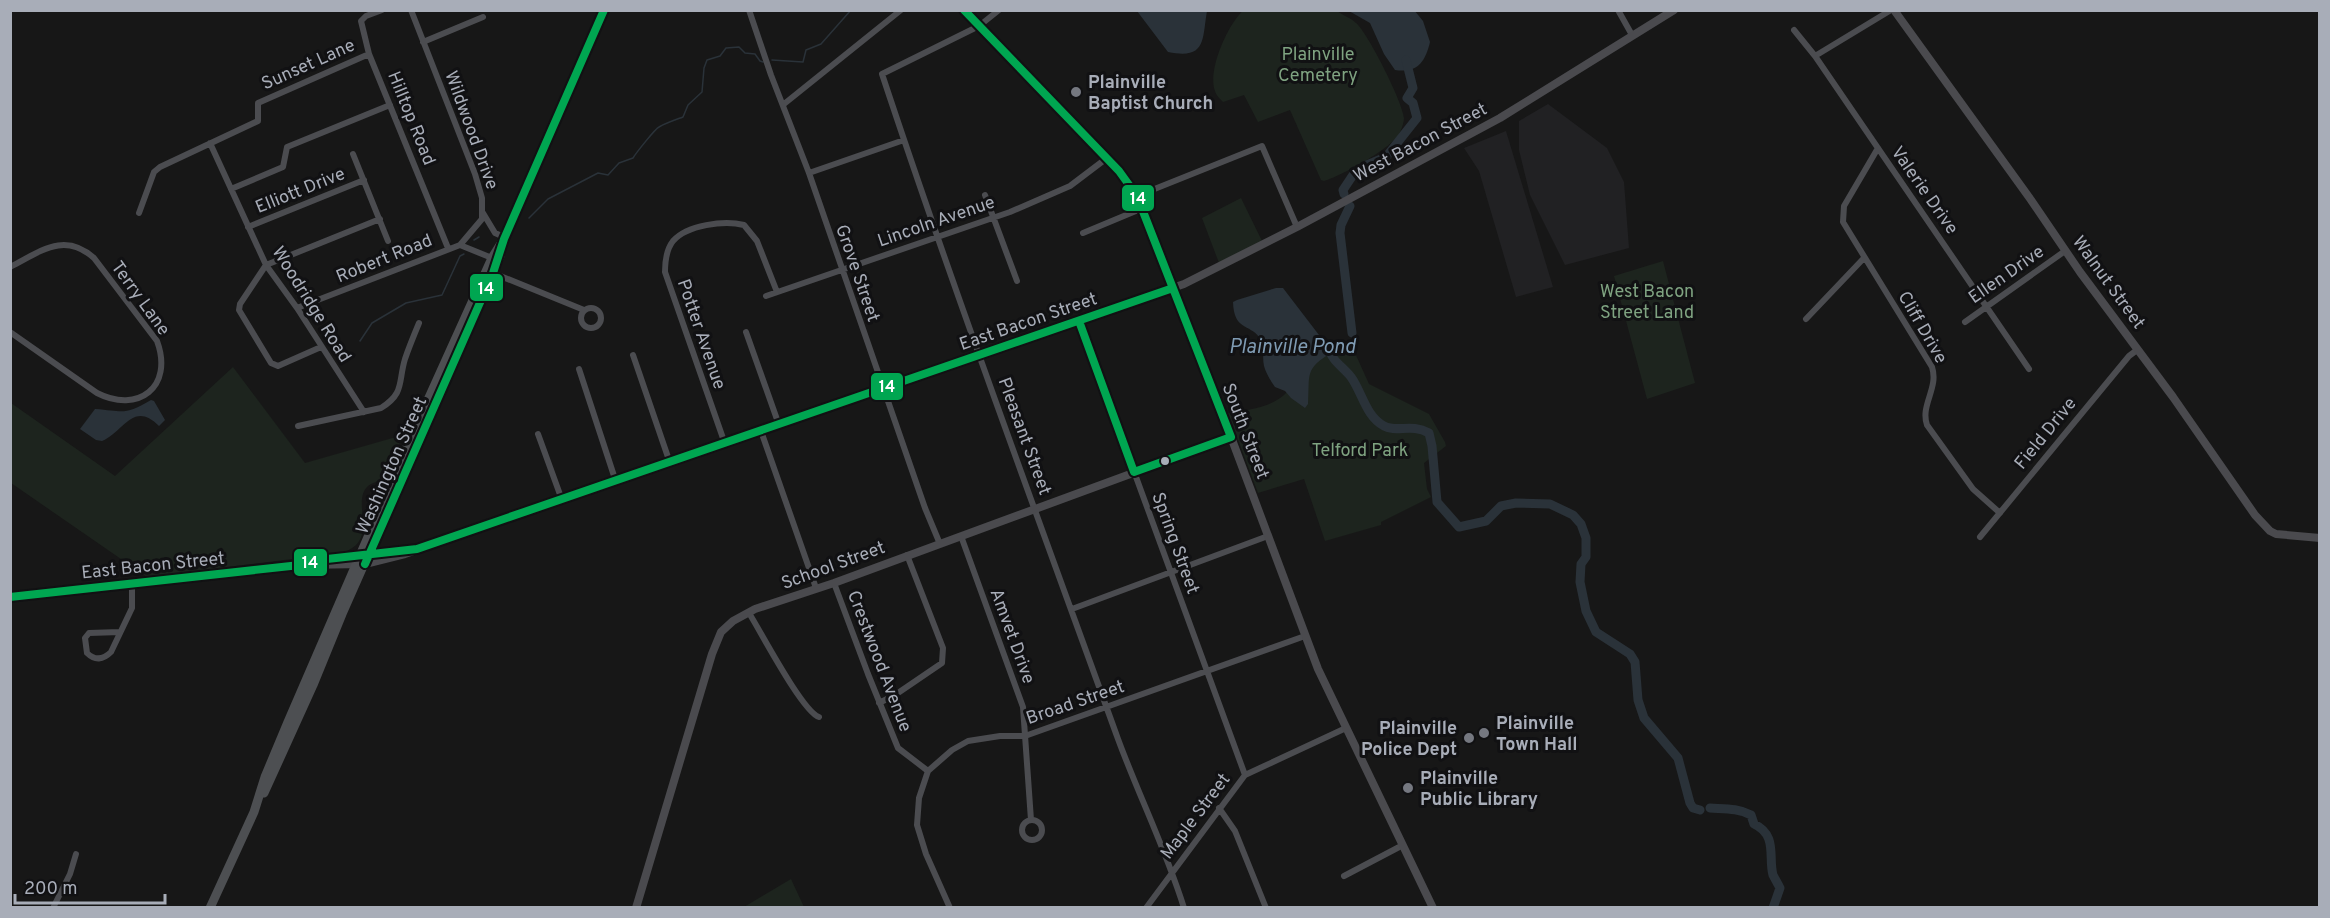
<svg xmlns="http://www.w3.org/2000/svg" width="2330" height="918" viewBox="0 0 2330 918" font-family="Overpass,sans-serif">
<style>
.built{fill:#212123}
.green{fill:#1d241e}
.water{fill:#2a3239}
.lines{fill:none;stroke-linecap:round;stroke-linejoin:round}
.stream{stroke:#2a3239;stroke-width:1.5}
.river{stroke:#2a3239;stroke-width:9}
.street{stroke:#4b4c50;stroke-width:6}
.secondary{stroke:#4a4a4e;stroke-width:8}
.primary{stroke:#4d4f52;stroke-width:9}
.bus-1-casing{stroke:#111113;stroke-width:12}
.bus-1{stroke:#00a651;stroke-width:8}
.poi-dot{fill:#757880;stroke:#111113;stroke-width:2}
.bus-dot{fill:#a8adb8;stroke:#111113;stroke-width:2}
.labels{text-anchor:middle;stroke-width:6;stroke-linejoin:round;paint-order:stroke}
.park-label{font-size:18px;fill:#7fa381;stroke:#111113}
.street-label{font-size:18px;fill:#a8adb8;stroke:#111113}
.poi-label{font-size:18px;font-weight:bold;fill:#a8adb8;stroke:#111113;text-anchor:start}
.water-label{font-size:20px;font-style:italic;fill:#7f9bb3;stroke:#111113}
.line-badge{stroke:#111113;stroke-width:2}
.badge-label{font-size:16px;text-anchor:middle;font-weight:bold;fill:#fff}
</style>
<rect width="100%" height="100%" fill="#171717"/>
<path class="built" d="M 1548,104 L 1607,148 L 1624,182 L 1629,248 L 1565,265 L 1530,195 L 1519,150 L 1519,121 Z
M 1506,131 L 1553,287 L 1516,297 L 1479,171 L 1464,148 Z"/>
<path class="green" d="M 1244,10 L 1337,11 C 1342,15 1351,18 1356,23 C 1368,33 1403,103 1404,118 C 1404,122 1402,128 1400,132 C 1395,147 1339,177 1324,181 L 1321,180 L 1290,110 L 1258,122 L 1244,95 L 1223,102 C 1220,99 1216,95 1215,91 C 1207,71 1228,23 1244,10 Z
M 1241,198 L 1262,241 L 1219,263 L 1202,218 Z
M 1663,261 L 1695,383 L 1647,399 L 1614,276 Z
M 1336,348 L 1355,353 L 1369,384 L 1429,414 L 1445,442 L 1446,446 L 1424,463 L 1427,489 L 1431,497 L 1381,522 L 1381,525 L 1325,541 L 1304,479 L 1258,493 L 1228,413 C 1247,410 1274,407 1287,392 C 1295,383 1301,369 1307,359 Z
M 233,367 L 305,463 L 403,435 L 384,478 C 379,481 371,483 367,487 C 351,504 381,543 340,553 L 147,577 L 11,483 L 11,403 L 115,476 Z
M 791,879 L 804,907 L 744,907 Z"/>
<path class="water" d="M 1414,10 L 1423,21 L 1430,42 C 1425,63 1417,73 1395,70 L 1384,54 L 1370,23 L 1349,11 Z
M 1137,11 L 1207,11 C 1202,39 1207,60 1168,52 Z
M 1276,288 L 1283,288 L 1332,352 C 1304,370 1310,373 1308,404 L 1305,408 L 1291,398 L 1285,391 L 1275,387 C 1270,380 1266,373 1264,366 C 1262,356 1265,346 1260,338 C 1249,323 1234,331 1233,302 L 1237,300 Z
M 151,400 L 154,401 L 165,420 L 159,426 C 133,400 124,432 102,441 L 96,440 L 80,429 L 95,409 C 124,411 124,416 151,400 Z"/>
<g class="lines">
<path class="stream" d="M 772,60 L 803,62 L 806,50 L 821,44 L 851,10
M 529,218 L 548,199 L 598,173 L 608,175 L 619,163 L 633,158 C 636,153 655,129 659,127 C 666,123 675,120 683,117 L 688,105 L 702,92 L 704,68 L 707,60 L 720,56 L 726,48 L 739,47 L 745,53 L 755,54 L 760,61 L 763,62
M 474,240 L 479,237
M 360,341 L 372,323 L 406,303 L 442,295 L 460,256 L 464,254"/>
<path class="river" d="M 1344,194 L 1343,190 L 1353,175 L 1367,165 L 1386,157 L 1417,118 L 1413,103 L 1407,98 L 1413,88 L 1406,60
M 1350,206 L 1341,225 L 1340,233 L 1352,333
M 1329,348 C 1331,360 1343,367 1351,377 C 1362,392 1366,417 1384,426 C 1397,433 1411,423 1429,433 L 1432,446 L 1437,502 L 1459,527 L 1486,521 L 1501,506 L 1516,503 L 1550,504 L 1573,515 L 1581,524 L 1586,538 L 1586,557 L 1581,564 L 1580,582 L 1586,611 L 1596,632 L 1630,654 L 1635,662 L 1638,700 L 1644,718 L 1678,758 L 1690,803 L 1693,808 L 1700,810
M 1710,808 C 1724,809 1738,808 1751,815 L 1754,824 C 1778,835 1768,858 1773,875 C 1775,879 1778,884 1780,888 L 1773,908"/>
<path class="street" d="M 382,10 L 366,16 L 361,21 L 369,54 L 448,248
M 749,10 L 771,75 L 809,173 L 925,508 L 940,544
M 999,10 L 979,26 L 882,74 C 956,297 1038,518 1118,739 C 1139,796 1166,850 1184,908
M 1618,10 L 1632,35
M 1794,30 L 1815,56 L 2029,369
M 423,42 L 483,17
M 1815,56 L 1891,10
M 784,104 L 901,10
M 210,143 L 266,265 L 297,308 L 364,412
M 1878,148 L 1844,206 L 1843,222 L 1932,367 C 1939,388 1920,405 1927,425 L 1973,489 L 2000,513
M 353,154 L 388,241
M 809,173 L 904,140
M 231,189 L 283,167 L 287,147 L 390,105
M 985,195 L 1017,281
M 1137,196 L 1262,146 L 1297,227
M 139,213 L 154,172 L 160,167 L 258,121 L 258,103 L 369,54
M 483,213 L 495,233 L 504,237
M 248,227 L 364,180
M 1083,233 L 1143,208
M 460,245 L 492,258
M 10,267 C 40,252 64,231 94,258 L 157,341 C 174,387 138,414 97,393 L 10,332
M 493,273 L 584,310
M 766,296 L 1010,212 L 1070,186 L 1107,158
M581 318a10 10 0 1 1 20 0a10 10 0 1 1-20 0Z
M 297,308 L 460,245 L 482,219 L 482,198 L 475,174 L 411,10
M 1806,319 L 1864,258
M 1079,321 L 1245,775
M 1965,322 L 2065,251
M 746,332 L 779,425
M 321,347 L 278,366 L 271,363 L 239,310 L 240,304 L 266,265 L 380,219
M 633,355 L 670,463
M 579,369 L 616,482
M 298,426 L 381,408 C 405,393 398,382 405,359 C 409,347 414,335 419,323
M 761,431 L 816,588
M 538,434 L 562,500
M 725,444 L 665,272 C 665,261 666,250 673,241 C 687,225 724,220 744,225 L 757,241 L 777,292
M 961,536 L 1023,707 L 1031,820
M 1980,537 L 2129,356 L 2137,350
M 834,583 L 868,674 L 898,748 L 928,771
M 1072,609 L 1268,536
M 749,613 C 761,632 802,711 819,717
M 120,632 L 89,633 L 85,638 L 87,653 C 95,661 103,660 111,652 L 132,608 L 132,584
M 879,703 L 895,695 L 942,663 L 943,648 L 907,555
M 1219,808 L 1235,831 L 1266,908
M1022 830a10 10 0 1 1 20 0a10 10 0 1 1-20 0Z
M 1344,876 L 1403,845
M 53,908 L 70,874 L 76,854
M 950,908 L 926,854 L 917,825 L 919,798 L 928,771 L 952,750 L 968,741 L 1000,736 L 1025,736 L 1305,636
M 1146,908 L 1245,775 L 1346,728"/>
<path class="secondary" d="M 964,10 L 1107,158 L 1137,196 L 1231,437 L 1318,669 L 1433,908
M 1894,10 L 2031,200 L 2080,272 L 2173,397 L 2255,515 L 2270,531 L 2276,534 L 2320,538
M 300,565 L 365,564 L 405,554 L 1184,284 L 1297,227 L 1500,118 L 1674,10
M 10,597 L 300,565 L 327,559 L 404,550
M 636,908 L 712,654 L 721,632 L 733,621 L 755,609 L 834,583 L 1231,437"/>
<path class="primary" d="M 264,793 L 313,685 L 342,614 L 500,256
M 210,908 L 254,812 L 265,777 L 288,722 L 413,433 L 492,258 L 504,239 L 604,10"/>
<defs>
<path id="bus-1" d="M 964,10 L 1119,171 L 1137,196 L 1231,437
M 1079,321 L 1134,472
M 1134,472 L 1231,437
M 365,564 L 493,273 L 504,239 L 604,10
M 10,597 L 300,565 L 327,559 L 417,549 L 1173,288"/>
</defs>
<use href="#bus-1" class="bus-1-casing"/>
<use href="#bus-1" class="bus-1"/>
</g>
<g class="poi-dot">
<circle cx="1076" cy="92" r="6"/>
<circle cx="1484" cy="733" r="6"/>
<circle cx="1469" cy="738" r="6"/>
<circle cx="1408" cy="788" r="6"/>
</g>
<circle class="bus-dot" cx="1165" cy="461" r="5"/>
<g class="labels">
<g class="park-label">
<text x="1318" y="60">Plainville<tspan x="1318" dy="21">Cemetery</tspan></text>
<text x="1647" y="297">West Bacon<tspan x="1647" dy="21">Street Land</tspan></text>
<text x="1360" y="456">Telford Park</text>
</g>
<g class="street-label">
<text transform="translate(308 64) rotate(-24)" y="6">Sunset Lane</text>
<text transform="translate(412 118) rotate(68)" y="6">Hilltop Road</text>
<text transform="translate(472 130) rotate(70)" y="6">Wildwood Drive</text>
<text transform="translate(1420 142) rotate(-28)" y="6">West Bacon Street</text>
<text transform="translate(300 190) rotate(-22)" y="6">Elliott Drive</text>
<text transform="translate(1925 190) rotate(55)" y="6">Valerie Drive</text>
<text transform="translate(936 221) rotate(-19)" y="6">Lincoln Avenue</text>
<text transform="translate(384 258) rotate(-22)" y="6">Robert Road</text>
<text transform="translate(858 273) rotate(71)" y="6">Grove Street</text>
<text transform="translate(2006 274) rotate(-35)" y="6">Ellen Drive</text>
<text transform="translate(2109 282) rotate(54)" y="6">Walnut Street</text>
<text transform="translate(141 298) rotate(54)" y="6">Terry Lane</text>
<text transform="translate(312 304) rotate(58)" y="6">Woodridge Road</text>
<text transform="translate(1028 321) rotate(-19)" y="6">East Bacon Street</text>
<text transform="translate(1923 327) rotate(60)" y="6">Cliff Drive</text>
<text transform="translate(702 334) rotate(71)" y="6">Potter Avenue</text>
<text transform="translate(1246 431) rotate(69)" y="6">South Street</text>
<text transform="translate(2045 433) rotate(-51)" y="6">Field Drive</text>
<text transform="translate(1025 436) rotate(70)" y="6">Pleasant Street</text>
<text transform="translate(391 465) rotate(-66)" y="6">Washington Street</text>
<text transform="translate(1176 543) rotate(70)" y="6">Spring Street</text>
<text transform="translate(153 565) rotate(-6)" y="6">East Bacon Street</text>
<text transform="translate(833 565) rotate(-20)" y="6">School Street</text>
<text transform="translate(1013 636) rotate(70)" y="6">Amvet Drive</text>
<text transform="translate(880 661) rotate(69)" y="6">Crestwood Avenue</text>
<text transform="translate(1075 702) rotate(-19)" y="6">Broad Street</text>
<text transform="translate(1195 816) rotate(-53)" y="6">Maple Street</text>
</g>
<g class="poi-label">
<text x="1088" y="88">Plainville<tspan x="1088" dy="21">Baptist Church</tspan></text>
<text x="1496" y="729">Plainville<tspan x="1496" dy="21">Town Hall</tspan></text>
<text x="1457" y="734" text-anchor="end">Plainville<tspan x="1457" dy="21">Police Dept</tspan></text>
<text x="1420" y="784">Plainville<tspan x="1420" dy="21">Public Library</tspan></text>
</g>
<g class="water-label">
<text x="1292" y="353">Plainville Pond</text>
</g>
</g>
<g class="line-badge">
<rect x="1121" y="184" width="34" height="28" rx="6" fill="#00a651"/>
<rect x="469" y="273" width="35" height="29" rx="6" fill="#00a651"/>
<rect x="870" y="372" width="34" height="29" rx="6" fill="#00a651"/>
<rect x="293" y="548" width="35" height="29" rx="6" fill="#00a651"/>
</g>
<g class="badge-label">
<text x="1138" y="204">14</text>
<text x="486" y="294">14</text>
<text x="887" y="392">14</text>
<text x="310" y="568">14</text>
</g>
<rect width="2330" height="918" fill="none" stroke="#a8adb8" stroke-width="24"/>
<path d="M15 894v9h150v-9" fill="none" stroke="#a8adb8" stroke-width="3"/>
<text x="24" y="894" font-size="18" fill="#a8adb8" stroke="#111113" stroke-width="4.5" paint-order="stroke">200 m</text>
</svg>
